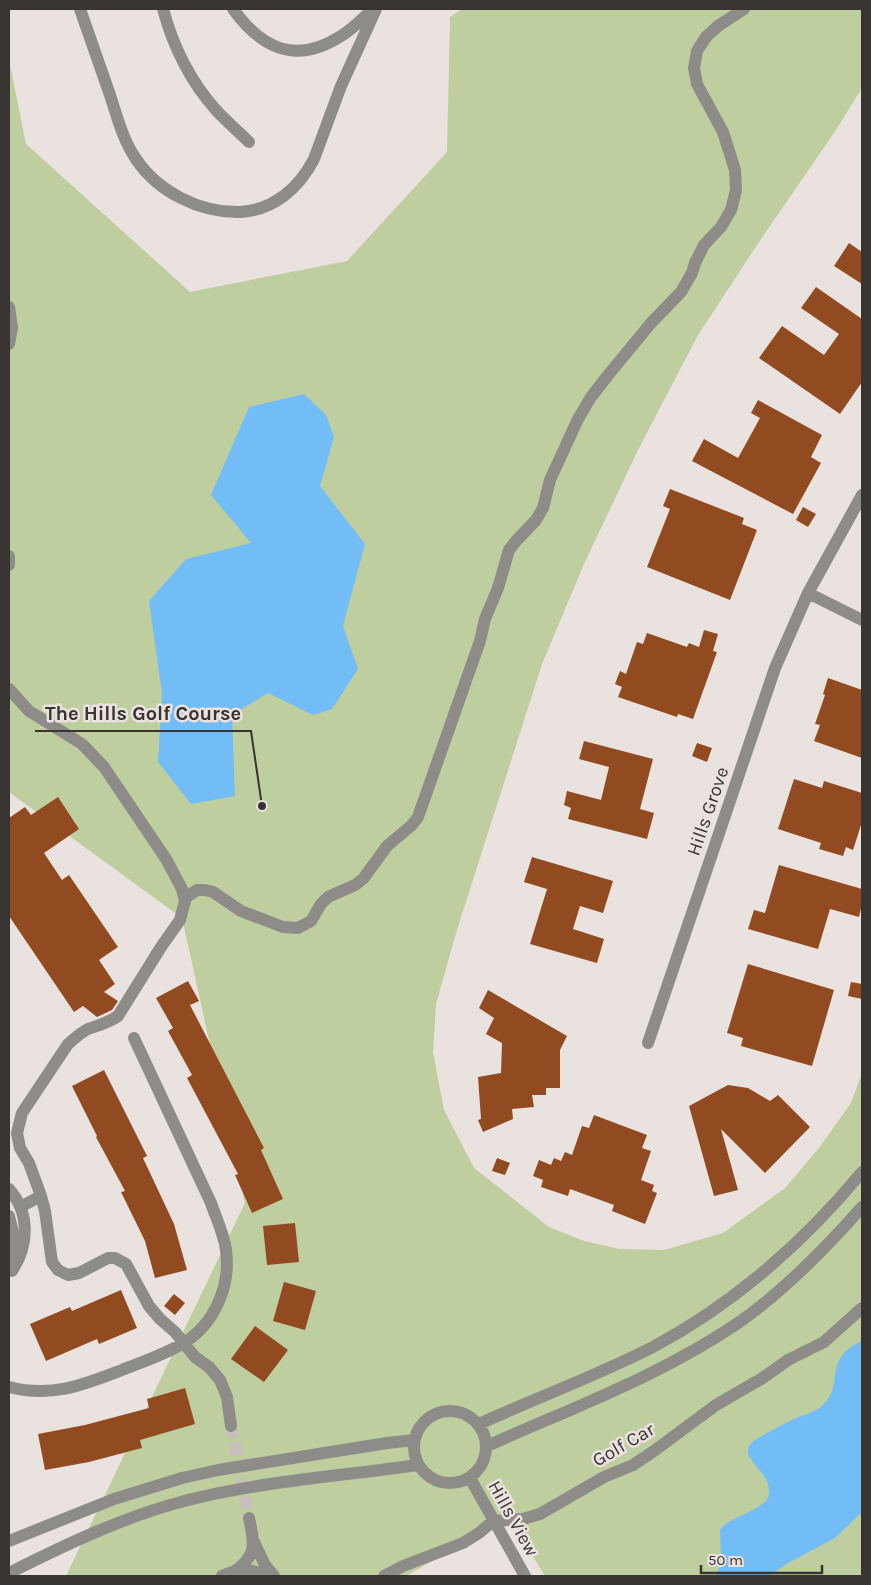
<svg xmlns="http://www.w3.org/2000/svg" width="871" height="1585" viewBox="0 0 871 1585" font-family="Karla,sans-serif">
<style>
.green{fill:#bece9f}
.water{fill:#72bdf5}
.building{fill:#924b21}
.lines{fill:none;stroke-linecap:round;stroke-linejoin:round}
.minor-tunnel{stroke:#c6bfbc;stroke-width:12;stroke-dasharray:12 6;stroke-linecap:butt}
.minor{stroke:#8d8c89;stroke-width:12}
.labels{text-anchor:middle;stroke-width:5;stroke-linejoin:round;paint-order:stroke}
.street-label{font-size:19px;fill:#373432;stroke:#eae2de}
.leader{fill:none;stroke:#373432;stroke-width:2}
.callout-dot{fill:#373432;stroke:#eae2de;stroke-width:2}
.callout-label{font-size:20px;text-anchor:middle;font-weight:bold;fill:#373432;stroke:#eae2de;stroke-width:5;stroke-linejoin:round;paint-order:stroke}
</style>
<rect width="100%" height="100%" fill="#eae2de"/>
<path class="green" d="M 462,9 L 862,9 L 862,88 L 834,133 L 763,236 L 698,335 L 639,448 L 584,564 L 542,664 L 456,933 L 436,1004 L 433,1052 L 444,1110 L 474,1168 L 549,1227 L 584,1241 L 619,1249 L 664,1250 L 723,1233 L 785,1188 L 819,1148 L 851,1103 L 862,1073 L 862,1576 L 545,1576 L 509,1517 L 406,1576 L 66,1576 L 245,1203 L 182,918 L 9,792 L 9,60 L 26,144 L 190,292 L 347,261 L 447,152 L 450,17 Z"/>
<path class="water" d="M 304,394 L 326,415 L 334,437 L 320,486 L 365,544 L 343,626 L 358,669 L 332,709 L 313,715 L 268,693 L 232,715 L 235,796 L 191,804 L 158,762 L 162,694 L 149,601 L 186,559 L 251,543 L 211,495 L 249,407 Z
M 862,1341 L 862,1512 L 835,1538 L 788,1563 L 769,1576 L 716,1576 L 721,1563 L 720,1530 C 729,1516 767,1510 769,1494 C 772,1468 729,1456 758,1438 C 771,1431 783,1424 796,1418 C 806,1414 816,1412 824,1404 C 844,1384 823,1358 862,1341 Z"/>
<path class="building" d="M 849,243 L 862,252 L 862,284 L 834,266 Z
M 816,287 L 862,319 L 862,382 L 840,414 L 759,358 L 782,326 L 824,355 L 839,334 L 801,308 Z
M 758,400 L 822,435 L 811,457 L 821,463 L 793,514 L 692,461 L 704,439 L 738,458 L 760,418 L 751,413 Z
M 670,489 L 744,518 L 742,524 L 757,530 L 730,600 L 647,567 L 670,509 L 663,506 Z
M 803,507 L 816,514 L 808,527 L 796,520 Z
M 704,630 L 718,634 L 713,651 L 717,652 L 693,719 L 678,714 L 677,717 L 618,697 L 622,687 L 615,684 L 620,671 L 626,674 L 637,642 L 643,644 L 647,633 L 687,647 L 689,643 L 699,647 Z
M 828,678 L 862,690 L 862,758 L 814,741 L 820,725 L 815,724 L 825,695 L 823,694 Z
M 584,741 L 653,759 L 640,809 L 654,813 L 647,839 L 568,819 L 571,808 L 564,805 L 567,791 L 601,800 L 609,767 L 579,759 Z
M 697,743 L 712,748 L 707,762 L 692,756 Z
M 794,779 L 822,788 L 824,781 L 862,793 L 862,822 L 853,850 L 846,847 L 843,856 L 819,849 L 821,843 L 778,829 Z
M 58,797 L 79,829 L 44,853 L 62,880 L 69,875 L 118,947 L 99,960 L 115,984 L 104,992 L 118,1001 L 112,1010 L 97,1017 L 83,1006 L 74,1012 L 9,916 L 9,818 L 25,807 L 31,815 Z
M 532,857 L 613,881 L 603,913 L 580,906 L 573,929 L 604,939 L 597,963 L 530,944 L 547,889 L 524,882 Z
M 779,865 L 862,889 L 862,904 L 859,917 L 830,909 L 818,949 L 748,929 L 754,910 L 765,913 Z
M 748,964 L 834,990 L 812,1066 L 741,1046 L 743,1038 L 727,1033 Z
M 188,981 L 199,1001 L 190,1005 L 264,1148 L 261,1150 L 283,1199 L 252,1213 L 235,1175 L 238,1174 L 187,1078 L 192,1075 L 168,1031 L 173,1028 L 156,998 Z
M 851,982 L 862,984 L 862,999 L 848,996 Z
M 488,990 L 567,1036 L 560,1050 L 560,1088 L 546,1088 L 546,1095 L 532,1095 L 534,1107 L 512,1109 L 513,1119 L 483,1132 L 478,1120 L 481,1119 L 478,1077 L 501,1073 L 502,1043 L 486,1034 L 494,1018 L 479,1008 Z
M 104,1070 L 147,1156 L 143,1158 L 174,1224 L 187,1270 L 155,1278 L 145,1241 L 121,1192 L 125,1191 L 96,1137 L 97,1136 L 72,1086 Z
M 728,1085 L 748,1088 L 770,1101 L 778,1095 L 810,1127 L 765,1173 L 721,1129 L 738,1190 L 714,1196 L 689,1106 Z
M 594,1115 L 647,1135 L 642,1148 L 651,1151 L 641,1180 L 654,1185 L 652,1191 L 657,1193 L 645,1224 L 612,1211 L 614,1205 L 570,1189 L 568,1196 L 541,1187 L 543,1180 L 533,1176 L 539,1160 L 551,1165 L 554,1158 L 561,1161 L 565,1152 L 572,1155 L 582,1126 L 589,1128 Z
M 497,1158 L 510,1163 L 505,1175 L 492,1171 Z
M 295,1223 L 299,1262 L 267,1265 L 263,1226 Z
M 284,1282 L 316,1291 L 305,1330 L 273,1321 Z
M 121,1290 L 137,1328 L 99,1344 L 97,1339 L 46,1361 L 30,1324 L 70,1307 L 72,1311 Z
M 174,1294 L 185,1303 L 175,1315 L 164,1306 Z
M 255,1326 L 288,1350 L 264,1382 L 231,1359 Z
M 185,1388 L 195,1424 L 140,1440 L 142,1448 L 89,1462 L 45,1470 L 38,1434 L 85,1425 L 149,1408 L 147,1399 Z"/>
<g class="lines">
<path class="minor-tunnel" d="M 231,1426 L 249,1518"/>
<path class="minor" d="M 80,9 C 90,38 100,67 110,95 C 117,117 123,140 136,159 C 158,192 200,213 240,212 C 274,210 299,188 314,159 L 341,86 L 376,9
M 163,9 C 173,46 190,81 216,110 C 226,121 238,131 249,142
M 233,9 C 262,49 296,65 341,36 C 353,29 363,18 373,9
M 9,307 L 12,328 L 9,344
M 9,556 L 9,565
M 808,593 L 862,620
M 9,689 L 29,711 L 82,744 L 104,767 L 166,859 L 182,889 L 185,901 L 180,920 L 161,947 L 118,1016 C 108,1023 99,1025 88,1029 C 80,1033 74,1039 68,1044 L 22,1113 L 17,1133 L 20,1148 L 29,1163 L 41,1196 L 45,1211 L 52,1262 L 58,1270 L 68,1275 L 79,1273 L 108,1258 L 115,1258 L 126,1264 L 149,1306 L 160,1319 L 175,1332 L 195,1357 L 209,1367 L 220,1380 L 227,1397 L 231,1426
M 185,898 L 197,890 L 205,890 L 213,892 L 241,911 L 283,927 L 298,928 L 311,921 L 321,904 L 328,897 L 355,885 L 363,879 L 387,846 L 412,825 L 418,817 L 480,641 L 485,619 L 498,588 L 509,550 L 516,541 L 536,520 L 543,508 L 550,480 L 578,419 L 591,397 L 609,374 L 651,323 L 681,292 L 692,273 L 695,263 L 704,245 L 721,227 L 731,210 L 736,190 L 735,170 L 723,132 L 697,84 L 694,68 L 697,51 L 706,37 L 718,26 L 744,9
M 648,1043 L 775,668 L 808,593 L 862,495
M 9,1189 C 30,1213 29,1245 12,1271
M 20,1207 L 41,1196
M 9,1216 L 15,1241 L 14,1260
M 9,1387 C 52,1398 83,1385 122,1370 C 142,1362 163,1355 182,1344 C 214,1325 231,1287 226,1250 C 224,1234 216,1218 211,1203 L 134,1038
M414 1447a36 36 0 1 1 72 0a36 36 0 1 1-72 0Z
M 479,1424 C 536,1398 596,1376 653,1347 C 733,1304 804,1242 862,1172
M 487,1446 C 572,1408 660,1376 738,1323 C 784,1291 825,1249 862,1207
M 470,1478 L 525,1576
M 9,1541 L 114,1499 L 182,1478 L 218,1470 L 387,1443 L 414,1440
M 254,1542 L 265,1565 L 274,1576
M 235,1571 C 258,1555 254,1542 249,1518
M 9,1573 C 67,1544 125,1516 188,1500 C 264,1481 341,1476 418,1465
M 222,1576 C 237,1569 252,1568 267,1576
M 384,1576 L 403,1566 L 463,1543 L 479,1533 L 493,1521 L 523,1519 L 540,1514 L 604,1477 L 633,1465 L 654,1451 L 716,1405 L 761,1379 L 788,1360 L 824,1342 L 862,1308"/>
</g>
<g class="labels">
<g class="street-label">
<text transform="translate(707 811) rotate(-71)" y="7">Hills Grove</text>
<text transform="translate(623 1444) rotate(-30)" y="7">Golf Car</text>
<text transform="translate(514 1518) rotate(61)" y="7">Hills View</text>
</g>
</g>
<path class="leader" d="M262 806L251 731H35"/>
<circle class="callout-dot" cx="262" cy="806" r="5"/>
<g class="callout-label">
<text x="143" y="720">The Hills Golf Course</text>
</g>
<rect width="871" height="1585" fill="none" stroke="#373432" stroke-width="20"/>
<path d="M701 1565v8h121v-8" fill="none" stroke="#373432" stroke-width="2.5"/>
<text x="708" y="1565" font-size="15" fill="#373432" stroke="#eae2de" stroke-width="4" paint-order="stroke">50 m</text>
</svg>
